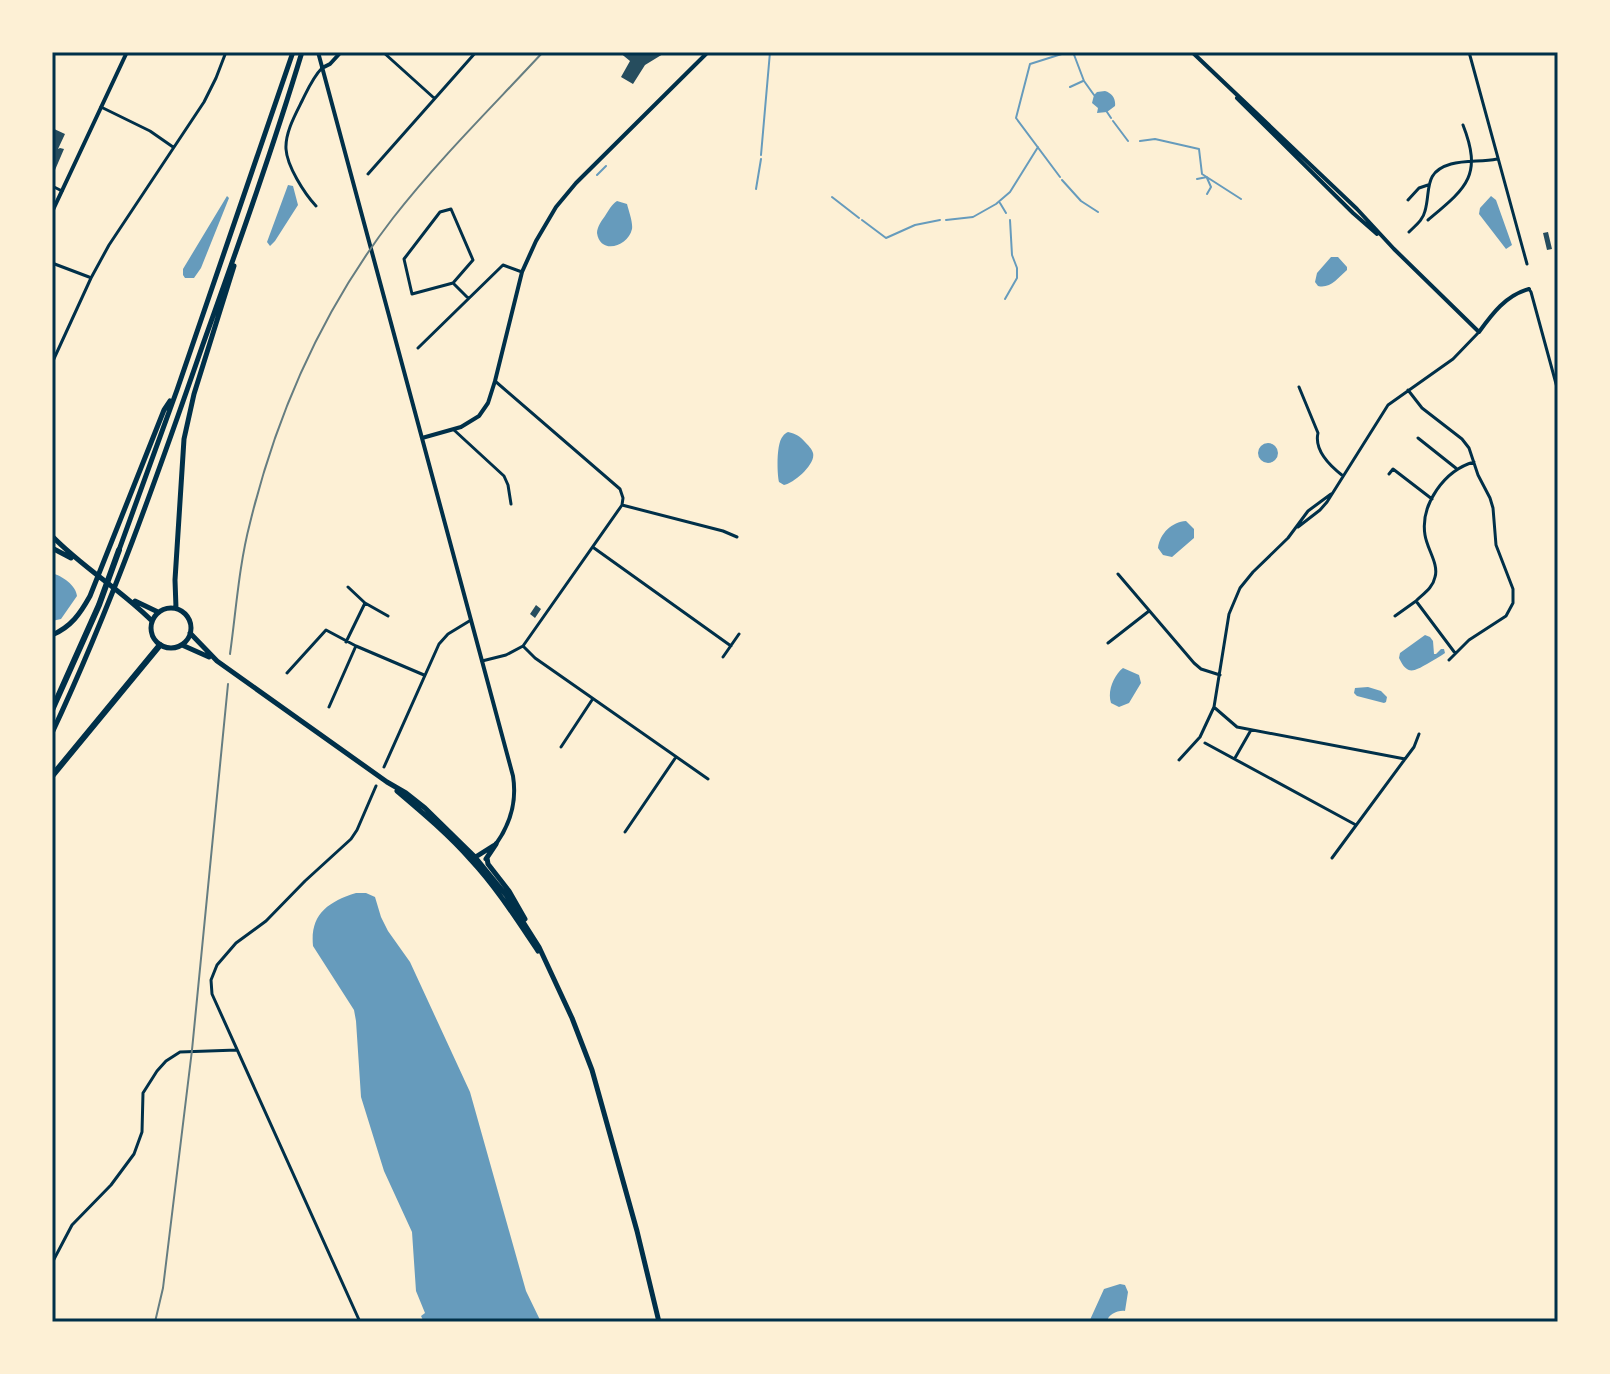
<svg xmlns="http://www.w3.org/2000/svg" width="1610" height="1374" viewBox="0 0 1610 1374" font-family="Poppins,sans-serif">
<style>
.water{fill:#669bbc}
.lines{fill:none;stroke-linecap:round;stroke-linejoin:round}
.stream{stroke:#669bbc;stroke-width:2}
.building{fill:#264d5e}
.minor{stroke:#003049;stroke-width:3}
.tertiary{stroke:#003049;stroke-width:4}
.primary{stroke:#003049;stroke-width:5}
.motorway{stroke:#003049;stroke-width:6}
.rail{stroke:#657d81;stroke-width:2}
.neatline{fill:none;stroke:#003049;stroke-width:3}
</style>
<rect width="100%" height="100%" fill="#fdf0d5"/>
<path class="water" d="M 1105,91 C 1112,93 1116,99 1115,106 L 1107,112 L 1097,113 L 1098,108 L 1092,103 L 1094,95 L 1097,92 Z
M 288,185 L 293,186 L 298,205 L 275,241 L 270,246 L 267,242 Z
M 227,196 L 229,198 L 201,268 L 194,278 L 185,278 L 183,275 L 183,269 Z
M 1491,196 L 1496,200 L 1512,245 L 1506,249 L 1479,214 L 1480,208 Z
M 617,201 L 627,204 C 629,212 633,222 632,229 C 628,247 600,255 597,233 C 597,227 602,220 605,216 C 609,210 611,205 617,201 Z
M 1331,257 L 1338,257 L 1347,267 L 1347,270 C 1338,278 1330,289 1318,286 L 1315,282 L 1317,273 Z
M 788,432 C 796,434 800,436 805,442 C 808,445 812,449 813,453 C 816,464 794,483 784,485 L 779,482 C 777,474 776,443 783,436 C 784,434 786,433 788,432 Z
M1258 453a10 10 0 1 1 20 0a10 10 0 1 1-20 0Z
M 1186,521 L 1194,529 L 1194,538 L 1172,557 L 1163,555 L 1158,548 C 1160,533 1172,522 1186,521 Z
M 52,573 C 62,576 76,585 77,596 L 61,619 L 52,621 Z
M 1425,635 L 1430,637 L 1433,641 L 1434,654 L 1436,654 L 1441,649 L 1444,649 L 1445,653 C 1440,657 1433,660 1427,664 C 1413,672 1407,675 1399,658 L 1400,653 Z
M 1123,668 L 1139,675 L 1141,683 L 1129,703 L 1119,707 L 1111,703 C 1107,691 1114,675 1123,668 Z
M 1368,687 L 1381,691 L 1387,697 L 1386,702 L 1384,703 L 1357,696 L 1354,693 L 1355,688 Z
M 356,893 L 366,893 L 375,897 L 381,917 L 388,931 L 410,962 L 470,1092 L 526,1291 L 541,1322 L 424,1322 L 421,1316 L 425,1313 L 416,1291 L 412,1232 L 384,1171 L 361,1097 L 356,1021 L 354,1010 L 313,946 C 310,915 327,902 356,893 Z
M 1120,1284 L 1125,1285 L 1128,1292 L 1125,1311 C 1118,1310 1108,1314 1107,1322 L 1089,1322 L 1104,1289 Z"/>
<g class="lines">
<path class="stream" d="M 1073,52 L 1084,81 L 1094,95
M 1070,87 L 1083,81
M 1107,112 L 1111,118
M 1113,121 L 1128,141
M 1140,141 L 1155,139 L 1199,149 L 1202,174 L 1241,199
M 761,155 L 770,52
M 597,175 L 606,166
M 1060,177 L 1016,118 L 1030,64 L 1068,52
M 1207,178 L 1211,187 L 1207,194
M 1197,179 L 1207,177
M 1062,180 L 1081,201 L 1098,212
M 756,189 L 761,159
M 832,197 L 859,218
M 1000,203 L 1006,213
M 862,220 L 886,238 L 915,225 L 940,220
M 946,220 L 973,217 L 996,204 L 1010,192 L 1038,147
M 1005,299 L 1017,278 L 1017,268 L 1012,255 L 1010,220"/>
</g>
<path class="building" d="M 619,52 L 662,52 L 663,54 L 645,65 L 633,84 L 621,77 L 630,61 Z
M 52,128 L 65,134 L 58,149 L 60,148 L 64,149 L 52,177 Z
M 1548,232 L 1552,249 L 1547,250 L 1543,233 Z
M 536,605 L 541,609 L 535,618 L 530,614 Z"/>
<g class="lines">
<path class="minor" d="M 383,52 L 434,98
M 1469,52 L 1527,264
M 101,107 L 150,131 L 173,147
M 368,174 L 476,52
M 52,186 L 62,191
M 1408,200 L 1419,188 L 1428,185
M 316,206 C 304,193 287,166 286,149 C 285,133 295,115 302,101 C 308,89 313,77 322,68
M 1428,220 C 1466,188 1483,176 1463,125
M 1409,232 C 1416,225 1423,220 1425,211 C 1431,190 1423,172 1451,164 C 1466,160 1482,162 1497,159
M 52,263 L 89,277
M 453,283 L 412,294 L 404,259 L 440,212 L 451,209 L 473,260 L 453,283 L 468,298
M 1529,289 L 1531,292 L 1558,391
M 418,348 L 503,265 L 522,272
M 52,363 L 91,278 L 109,245 L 204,102 L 216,78 L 226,52
M 1299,387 L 1318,433 C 1314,450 1330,466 1343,476
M 1408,390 L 1422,408 L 1462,439 L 1469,448 L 1478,475 L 1490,498 L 1493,508 L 1496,545 L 1513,589 L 1513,603 L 1506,616 L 1469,640 L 1449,660
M 454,430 L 504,476 L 508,485 L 511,504
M 1418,438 L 1457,469
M 1389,474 L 1393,469 L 1432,499
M 622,505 L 723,531 L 737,537
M 1298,527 L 1320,510 L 1327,502 L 1388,405 L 1453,359 L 1479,332
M 594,548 L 731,646
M 1118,574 L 1194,663 L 1201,669 L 1220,675
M 348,587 L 365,603 L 388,616
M 1395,616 L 1416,601
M 346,642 L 365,603
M 1108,643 L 1149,611
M 523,646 L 535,658 L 708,779
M 1455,653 L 1416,601 C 1423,594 1433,588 1435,577 C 1439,564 1427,549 1425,535 C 1420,504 1445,470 1474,462
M 723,657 L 739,634
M 482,661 L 506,655 L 523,646 L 622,505 L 623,498 L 620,489 L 495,381
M 287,673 L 326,630 L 356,646 L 424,675
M 329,707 L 355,648
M 1215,708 L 1237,727 L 1405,759
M 1205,743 L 1356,825
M 561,747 L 592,700
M 1235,758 L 1251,730
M 1179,760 L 1200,737 L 1214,707 L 1229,614 L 1240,588 L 1253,572 L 1288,538 L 1308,511 L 1331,494
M 384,767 L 439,644 L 448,634 L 471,620
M 625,832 L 676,757
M 1332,858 L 1405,759 L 1414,747 L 1419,734
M 52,1263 L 72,1225 L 111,1185 L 134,1154 L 142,1132 L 143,1093 L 157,1071 L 166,1061 L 180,1052 L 237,1050
M 360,1322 L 212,994 L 211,980 L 217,965 L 236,943 L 266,921 L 305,881 L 351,839 L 357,830 L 376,786"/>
<path class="tertiary" d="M 318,52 L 513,776 C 517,801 511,823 496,844
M 1192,52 L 1357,209 L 1394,249 L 1479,332 C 1492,314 1506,295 1529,289
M 322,68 L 330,64 L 341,52
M 1237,98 L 1353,213 L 1377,234
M 52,212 L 127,52
M 422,438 L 461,427 L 479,416 L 488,403 L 495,381 L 522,272 L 536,241 L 556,207 L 576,183 L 708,52"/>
<path class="primary" d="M 52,536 C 83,568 120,589 152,621
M 52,548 L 71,558
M 119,550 L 177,390 L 293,52
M 135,601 L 158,612
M151 628a20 20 0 1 1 40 0a20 20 0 1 1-40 0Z
M 176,608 L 175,580 L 184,439 L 194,394 L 234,266
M 190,633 L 217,661 L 387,782
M 52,635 C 71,627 80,614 90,596 L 164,410 L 170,401
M 182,645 L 209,657
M 52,733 C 111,607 157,477 202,347 C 237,249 272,151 302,52
M 387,782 L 406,793 L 425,808 L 475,857 L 506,895 L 539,947 L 572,1018 L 592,1070 L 637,1231 L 659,1322
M 397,791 C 423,813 449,835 471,860 C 497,888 517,920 538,951
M 474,858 L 493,846
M 487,858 L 488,864 L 509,891 L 525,919
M 486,859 L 496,844"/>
<path class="motorway" d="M 52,710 L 99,605 L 119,550
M 52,776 L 160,645"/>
<path class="rail" d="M 230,654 C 236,611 239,565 250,523 C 277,412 323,309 393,218 C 439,159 492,107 543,52
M 155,1322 L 163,1288 L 192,1050 L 228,684"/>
</g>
<rect width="1610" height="1374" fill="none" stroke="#fdf0d5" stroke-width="108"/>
<rect x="54" y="54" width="1502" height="1266" class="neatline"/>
</svg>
